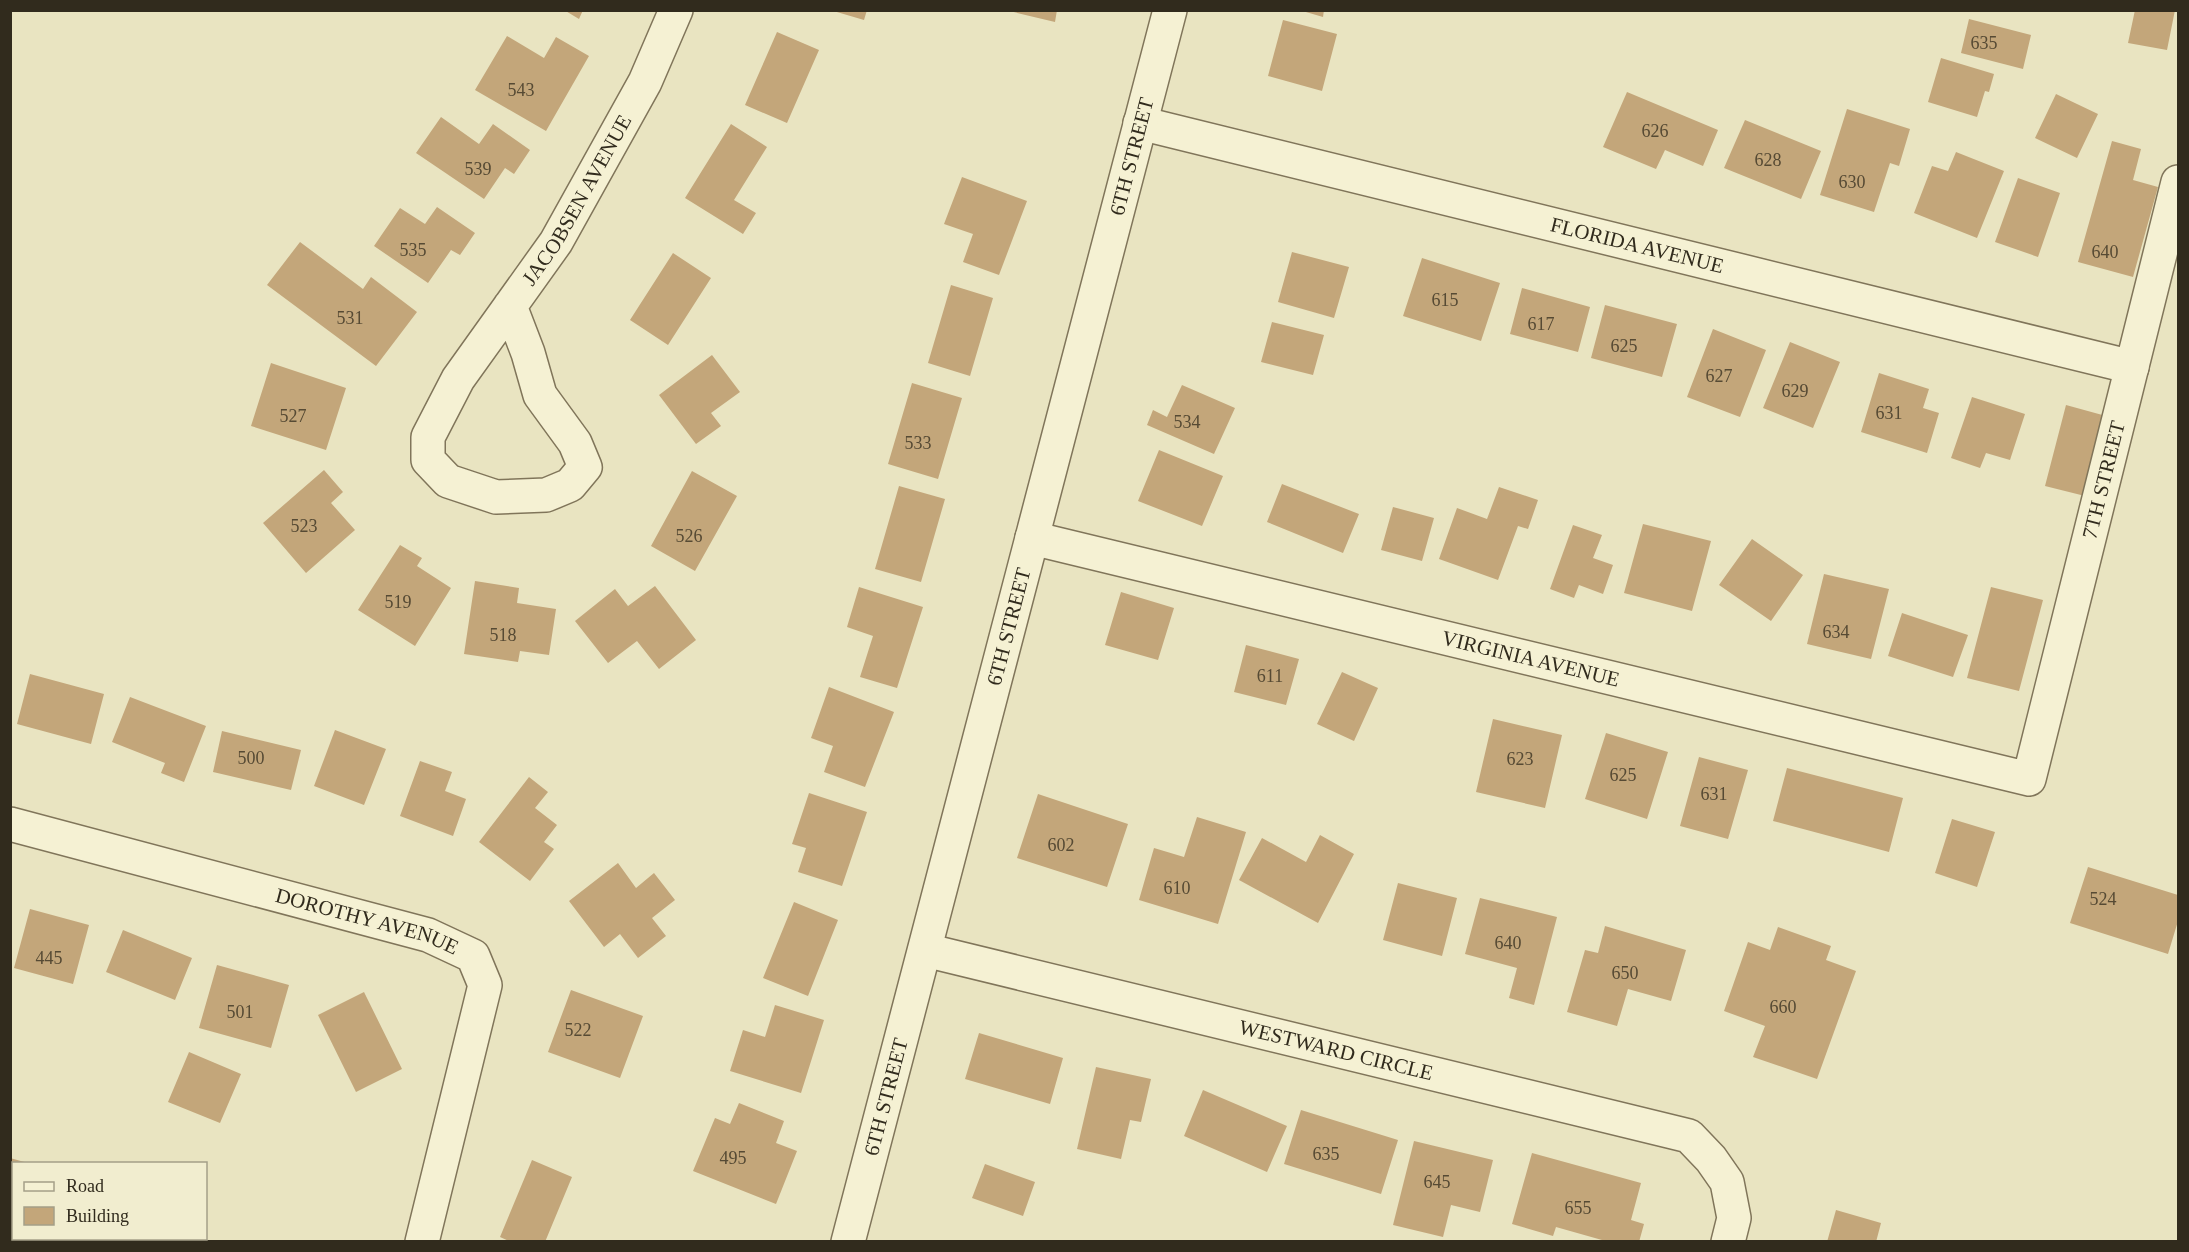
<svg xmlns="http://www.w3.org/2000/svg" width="2189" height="1252" viewBox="0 0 2189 1252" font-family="Georgia,serif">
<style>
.building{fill:#c3a67a}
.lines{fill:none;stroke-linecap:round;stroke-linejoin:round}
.minor-casing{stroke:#80755a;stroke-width:36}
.minor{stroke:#f5f1d3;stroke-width:33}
.labels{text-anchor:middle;stroke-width:4.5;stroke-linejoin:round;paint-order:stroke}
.number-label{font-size:18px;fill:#564a34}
.street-label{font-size:21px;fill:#312b1d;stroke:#f1edcf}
</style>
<rect width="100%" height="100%" fill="#e9e4c1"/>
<path class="building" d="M 564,10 L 583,10 L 579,19 Z
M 830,10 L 867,10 L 864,20 Z
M 1005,10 L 1057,10 L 1055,22 Z
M 1299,10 L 1324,10 L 1323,17 Z
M 2135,10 L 2175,10 L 2167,50 L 2128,43 Z
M 1969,19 L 2031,35 L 2023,69 L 1961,53 Z
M 1283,20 L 1337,34 L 1322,91 L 1268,76 Z
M 777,32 L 819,50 L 787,123 L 745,105 Z
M 507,36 L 544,58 L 556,37 L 589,56 L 546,131 L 475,90 Z
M 1941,58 L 1994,74 L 1989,92 L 1985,91 L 1977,117 L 1928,102 Z
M 1627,92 L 1718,130 L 1703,166 L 1665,150 L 1656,169 L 1603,147 Z
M 2056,94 L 2098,114 L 2077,158 L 2035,138 Z
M 1847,109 L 1910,129 L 1899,166 L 1890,163 L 1874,212 L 1820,195 Z
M 441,117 L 479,144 L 493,124 L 530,150 L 514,174 L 505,168 L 484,199 L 416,153 Z
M 1745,120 L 1821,151 L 1801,199 L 1724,168 Z
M 731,124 L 767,147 L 734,200 L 756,213 L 743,234 L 685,198 Z
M 2112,141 L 2141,149 L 2133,180 L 2158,187 L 2133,277 L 2078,262 Z
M 1956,152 L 2004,171 L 1977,238 L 1914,213 L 1932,166 L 1948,171 Z
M 962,177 L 1027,201 L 999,275 L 963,262 L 973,234 L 944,224 Z
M 2018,178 L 2060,193 L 2038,257 L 1995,242 Z
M 437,207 L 475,233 L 460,255 L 451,250 L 428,283 L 374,246 L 400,208 L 425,224 Z
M 300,242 L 363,289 L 371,277 L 417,312 L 376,366 L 267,285 Z
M 1292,252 L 1349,267 L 1334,318 L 1278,302 Z
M 673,253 L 711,278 L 668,345 L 630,320 Z
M 1422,258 L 1500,283 L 1481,341 L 1403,316 Z
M 951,285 L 993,298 L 970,376 L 928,363 Z
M 1522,288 L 1590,307 L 1578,352 L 1510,334 Z
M 1605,305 L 1677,324 L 1662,377 L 1591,358 Z
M 1272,322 L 1324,335 L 1313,375 L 1261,362 Z
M 1713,329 L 1766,350 L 1740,417 L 1687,397 Z
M 1790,342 L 1840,362 L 1813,428 L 1763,408 Z
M 712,355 L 740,392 L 711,413 L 721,426 L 696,444 L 659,395 Z
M 271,363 L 346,388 L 326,450 L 251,426 Z
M 1879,373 L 1929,389 L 1923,408 L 1939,413 L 1927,453 L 1861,432 Z
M 912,383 L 962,398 L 938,479 L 888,464 Z
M 1182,385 L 1235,408 L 1214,454 L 1147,425 L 1153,410 L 1167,417 Z
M 1972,397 L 2025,414 L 2010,460 L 1986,453 L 1980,468 L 1951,458 Z
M 2066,405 L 2106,416 L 2085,496 L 2045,486 Z
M 1159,450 L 1223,476 L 1202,526 L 1138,501 Z
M 324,470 L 343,492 L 331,503 L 355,530 L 306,573 L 263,523 Z
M 692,471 L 737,496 L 695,571 L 651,546 Z
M 1282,484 L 1359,514 L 1343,553 L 1267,522 Z
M 899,486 L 945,499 L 921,582 L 875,569 Z
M 1499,487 L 1538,500 L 1528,529 L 1518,526 L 1498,580 L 1439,559 L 1457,508 L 1487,519 Z
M 1393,507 L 1434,518 L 1422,561 L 1381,550 Z
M 1643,524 L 1711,541 L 1692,611 L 1624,593 Z
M 1573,525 L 1602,535 L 1593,558 L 1613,565 L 1603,594 L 1579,585 L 1574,598 L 1550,589 Z
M 1752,539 L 1803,575 L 1771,621 L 1719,585 Z
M 400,545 L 422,558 L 417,566 L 451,588 L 415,646 L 358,610 Z
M 1824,574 L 1889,589 L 1871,659 L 1807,644 Z
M 475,581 L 519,588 L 517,603 L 556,609 L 549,655 L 520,651 L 518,662 L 464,654 Z
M 655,586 L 696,640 L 659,669 L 637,641 L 608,663 L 575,621 L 615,589 L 628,606 Z
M 859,587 L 923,607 L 897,688 L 860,677 L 873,636 L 847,627 Z
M 1991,587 L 2043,600 L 2019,691 L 1967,678 Z
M 1121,592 L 1174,608 L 1158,660 L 1105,645 Z
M 1902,613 L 1968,635 L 1953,677 L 1888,656 Z
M 1246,645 L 1299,659 L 1286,705 L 1234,692 Z
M 1342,672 L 1378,688 L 1354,741 L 1317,724 Z
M 30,674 L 104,694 L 91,744 L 17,724 Z
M 829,687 L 894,712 L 865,787 L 824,772 L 833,746 L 811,738 Z
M 130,697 L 206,726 L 184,782 L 161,773 L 165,763 L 112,742 Z
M 1493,719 L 1562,735 L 1545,808 L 1476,792 Z
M 335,730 L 386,749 L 364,805 L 314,786 Z
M 222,731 L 301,750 L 291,790 L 213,772 Z
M 1606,733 L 1668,752 L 1647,819 L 1585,799 Z
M 1699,757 L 1748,770 L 1728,839 L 1680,826 Z
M 420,761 L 452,772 L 445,791 L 466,799 L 453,836 L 400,816 Z
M 1787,768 L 1903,798 L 1889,852 L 1773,821 Z
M 529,777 L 548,792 L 535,808 L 557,825 L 544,842 L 554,849 L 530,881 L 479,842 Z
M 809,793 L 867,812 L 842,886 L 798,872 L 806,848 L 792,844 Z
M 1038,794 L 1128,824 L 1107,887 L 1017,858 Z
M 1197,817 L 1246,832 L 1218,924 L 1139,900 L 1154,848 L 1184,857 Z
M 1952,819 L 1995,832 L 1977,887 L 1935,873 Z
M 1320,835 L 1354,854 L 1318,923 L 1239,880 L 1262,838 L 1306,862 Z
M 618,863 L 636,888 L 654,873 L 675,900 L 652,918 L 666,936 L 638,958 L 620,934 L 604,947 L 569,901 Z
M 2088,867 L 2178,895 L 2178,921 L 2168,954 L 2070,923 Z
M 1398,883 L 1457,898 L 1442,956 L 1383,940 Z
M 1480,898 L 1557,917 L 1534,1005 L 1509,998 L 1517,968 L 1465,954 Z
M 794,902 L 838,920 L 808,996 L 763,978 Z
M 30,909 L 89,925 L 73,984 L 14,968 Z
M 1605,926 L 1686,950 L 1671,1001 L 1628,989 L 1617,1026 L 1567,1012 L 1585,950 L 1598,953 Z
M 1778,927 L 1831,946 L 1826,960 L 1856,971 L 1817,1079 L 1753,1057 L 1765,1026 L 1724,1011 L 1748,942 L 1770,950 Z
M 123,930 L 192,958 L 175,1000 L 106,972 Z
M 217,965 L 289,985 L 271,1048 L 199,1028 Z
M 571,990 L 643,1016 L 620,1078 L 548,1052 Z
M 364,992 L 402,1069 L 356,1092 L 318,1015 Z
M 775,1005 L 824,1020 L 801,1093 L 730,1071 L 743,1030 L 765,1037 Z
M 979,1033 L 1063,1058 L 1050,1104 L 965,1079 Z
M 189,1052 L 241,1074 L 220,1123 L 168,1102 Z
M 1096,1067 L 1151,1079 L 1141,1122 L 1130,1120 L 1121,1159 L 1077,1149 Z
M 1203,1090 L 1287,1126 L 1267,1172 L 1184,1136 Z
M 739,1103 L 784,1121 L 776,1143 L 797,1151 L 776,1204 L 693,1171 L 715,1118 L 730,1124 Z
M 1301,1110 L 1398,1140 L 1381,1194 L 1284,1164 Z
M 1414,1141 L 1493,1160 L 1480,1212 L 1451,1205 L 1443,1237 L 1393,1225 Z
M 1532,1153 L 1641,1183 L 1631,1220 L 1644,1224 L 1639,1242 L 1609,1242 L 1556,1227 L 1553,1236 L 1512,1224 Z
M 10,1158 L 28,1163 L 14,1164 L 14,1220 L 10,1219 Z
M 532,1160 L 572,1177 L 545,1242 L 511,1242 L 500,1237 Z
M 985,1164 L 1035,1182 L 1023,1216 L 972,1198 Z
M 1836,1210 L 1881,1223 L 1876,1242 L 1827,1242 Z
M 54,1238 L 120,1238 L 119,1242 L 61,1242 Z
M 144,1238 L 196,1238 L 205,1241 L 143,1242 Z"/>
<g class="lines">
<defs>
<g id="minor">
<path id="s1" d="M 1140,123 L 2132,367"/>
<path id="s2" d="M 510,306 L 528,353 L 540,395 L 575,443 L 585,467 L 570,485 L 546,495 L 496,497 L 448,481 L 428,460 L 428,437 L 458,379 L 556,242 L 645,82 L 676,10"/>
<path id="s3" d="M 1032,538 L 2029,779 L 2178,182"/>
<path id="s4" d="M 10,824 L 428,935 L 473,956 L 485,985 L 422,1242"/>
<path id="s5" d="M 925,950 L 1689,1136 L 1711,1159 L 1727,1182 L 1734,1218 L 1728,1242"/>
<path id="s6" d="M 848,1242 L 1170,10"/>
</g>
</defs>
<use href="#minor" class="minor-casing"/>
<use href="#minor" class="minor"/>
</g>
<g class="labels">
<g class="number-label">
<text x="1984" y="49">635</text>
<text x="521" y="96">543</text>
<text x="1655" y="137">626</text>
<text x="1768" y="166">628</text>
<text x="478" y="175">539</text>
<text x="1852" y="188">630</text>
<text x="413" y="256">535</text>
<text x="2105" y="258">640</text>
<text x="1445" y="306">615</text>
<text x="350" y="324">531</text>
<text x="1541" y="330">617</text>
<text x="1624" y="352">625</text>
<text x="1719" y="382">627</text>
<text x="1795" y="397">629</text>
<text x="1889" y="419">631</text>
<text x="293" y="422">527</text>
<text x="1187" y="428">534</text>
<text x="918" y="449">533</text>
<text x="304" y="532">523</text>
<text x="689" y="542">526</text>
<text x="398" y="608">519</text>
<text x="1836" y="638">634</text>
<text x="503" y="641">518</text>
<text x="1270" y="682">611</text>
<text x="251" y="764">500</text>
<text x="1520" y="765">623</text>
<text x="1623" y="781">625</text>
<text x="1714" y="800">631</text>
<text x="1061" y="851">602</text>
<text x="1177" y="894">610</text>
<text x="2103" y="905">524</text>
<text x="1508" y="949">640</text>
<text x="49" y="964">445</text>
<text x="1625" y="979">650</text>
<text x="1783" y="1013">660</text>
<text x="240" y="1018">501</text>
<text x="578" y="1036">522</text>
<text x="1326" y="1160">635</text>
<text x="733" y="1164">495</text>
<text x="1437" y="1188">645</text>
<text x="1578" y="1214">655</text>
</g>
<g class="street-label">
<text dy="7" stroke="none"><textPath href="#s6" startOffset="1122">6TH STREET</textPath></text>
<text dy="7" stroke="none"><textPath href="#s2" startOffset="662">JACOBSEN AVENUE</textPath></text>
<text dy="7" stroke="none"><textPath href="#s1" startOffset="512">FLORIDA AVENUE</textPath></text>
<text dy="7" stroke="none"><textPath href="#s3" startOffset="1334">7TH STREET</textPath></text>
<text dy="7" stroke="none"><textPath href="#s6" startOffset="636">6TH STREET</textPath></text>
<text dy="7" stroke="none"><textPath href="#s3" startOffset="513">VIRGINIA AVENUE</textPath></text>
<text dy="7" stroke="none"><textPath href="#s4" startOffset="370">DOROTHY AVENUE</textPath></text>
<text dy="7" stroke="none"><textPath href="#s5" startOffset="423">WESTWARD CIRCLE</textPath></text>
<text dy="7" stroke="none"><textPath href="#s6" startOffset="150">6TH STREET</textPath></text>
</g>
</g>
<rect width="2189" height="1252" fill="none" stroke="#312b1d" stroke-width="24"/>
<rect x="12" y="1162" width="195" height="78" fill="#f1edcf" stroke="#a49f88" stroke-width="1.5"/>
<rect x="24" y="1182" width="30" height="9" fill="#f5f1d3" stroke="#a49f88" stroke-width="1.5"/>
<text x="66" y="1192" font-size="18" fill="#312b1d">Road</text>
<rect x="24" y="1207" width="30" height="18" fill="#c3a67a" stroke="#a49f88" stroke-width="1.5"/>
<text x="66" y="1222" font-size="18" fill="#312b1d">Building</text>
</svg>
